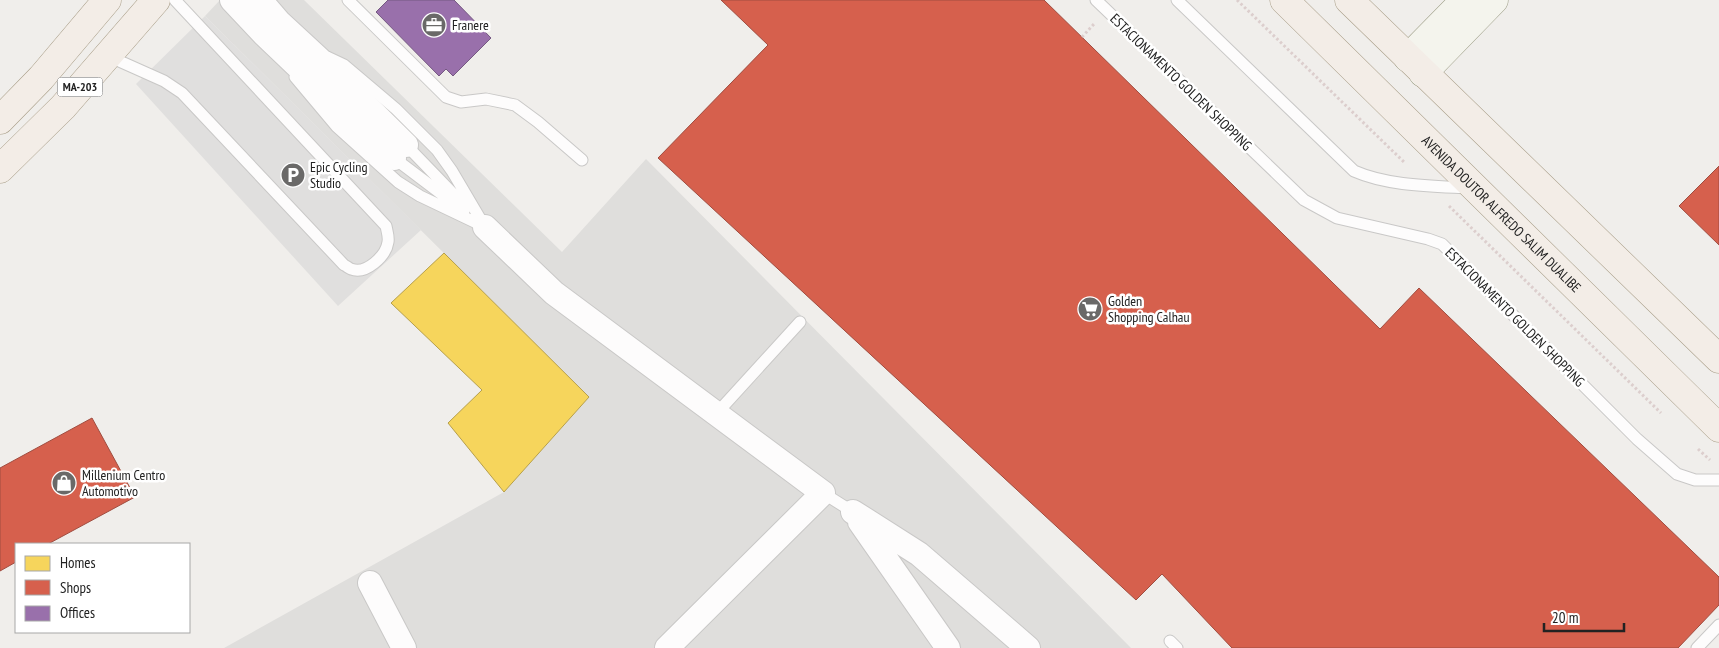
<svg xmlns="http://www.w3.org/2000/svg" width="1719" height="648" viewBox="0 0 1719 648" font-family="'PT Sans Narrow',sans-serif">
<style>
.residential{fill:#dfdedc}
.parking{fill:#e0dfde}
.homes{fill:#f6d55c;stroke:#b69f4b}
.shops{fill:#d6604d;stroke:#a04d40}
.offices{fill:#9970ab;stroke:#755982}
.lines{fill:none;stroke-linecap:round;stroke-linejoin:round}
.lane-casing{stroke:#c9c8c7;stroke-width:13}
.street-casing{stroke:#c9c8c7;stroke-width:26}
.secondary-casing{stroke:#999a82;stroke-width:29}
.primary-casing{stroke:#a79c86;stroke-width:29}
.path{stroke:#dccecd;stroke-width:3;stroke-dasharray:2.5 2.5;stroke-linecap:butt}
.lane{stroke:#fdfcfc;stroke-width:11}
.street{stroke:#fdfcfc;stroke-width:24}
.secondary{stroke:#f4f4ed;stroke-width:28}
.primary{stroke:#f3ede7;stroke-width:28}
.labels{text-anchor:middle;stroke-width:5;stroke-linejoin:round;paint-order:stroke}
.shield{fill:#fff;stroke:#646464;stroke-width:1}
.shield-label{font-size:12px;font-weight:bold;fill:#222}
.poi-label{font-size:14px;fill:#222;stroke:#fff;text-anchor:start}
.street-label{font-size:14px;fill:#222;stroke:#fff}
</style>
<rect width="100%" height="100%" fill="#f0eeeb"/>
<path class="residential" d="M 220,0 L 304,0 L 562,252 L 646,159 L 1131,648 L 224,648 L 504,492 L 589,397 L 205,16 Z"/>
<path class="parking" d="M 205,16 L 421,230 L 338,306 L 136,84 Z"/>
<path class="homes" d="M 444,253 L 589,397 L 504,492 L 448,423 L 482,390 L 391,303 Z"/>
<path class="shops" d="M 721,0 L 1044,0 L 1380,329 L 1419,288 L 1719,577 L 1719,605 L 1678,648 L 1232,648 L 1162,574 L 1136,600 L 658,158 L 768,45 Z
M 1719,166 L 1719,245 L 1679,206 Z
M 92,418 L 135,497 L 48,544 L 16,544 L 16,562 L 0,571 L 0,468 Z"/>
<path class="offices" d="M 388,0 L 454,0 L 491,38 L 453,76 L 446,69 L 439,76 L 376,12 Z"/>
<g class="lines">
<defs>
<path id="lane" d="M 348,0 L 446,97 L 461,102 L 486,99 L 515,105 L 538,122 L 582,160
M 1096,0 L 1304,200 L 1337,218 L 1428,239 L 1442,244 L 1637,439 L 1677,474 L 1695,480 L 1719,480
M 1177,0 L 1354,171 C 1388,186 1432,186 1469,188
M 108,56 L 164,81 L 182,93 L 344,265 C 345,265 350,269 351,269 C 366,275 386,256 388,242 C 389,237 387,231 386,226 L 175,0
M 327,57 L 344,65 L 396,109 L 437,150 L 452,171 L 485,227
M 295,77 L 337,127 L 398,182 L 420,196 L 485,227
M 406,145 L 463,204
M 394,158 L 464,211
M 717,413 L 800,322
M 823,493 L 853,512
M 1170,641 L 1177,648
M 1697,648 L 1719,625"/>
<path id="street" d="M 232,0 L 264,34 L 394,158
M 260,0 L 279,22 L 318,58 L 406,145
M 485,227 L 554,293 L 823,493 L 667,648
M 853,512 L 919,554 L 1028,648
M 860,522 L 948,648
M 370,583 L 404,648"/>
<path id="secondary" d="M 1408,58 L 1465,0
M 1423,73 L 1494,0"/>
<g id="primary">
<path id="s1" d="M 1284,0 L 1719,428"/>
<path d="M 1349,0 L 1719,359"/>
<path d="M 0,120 L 41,78 L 107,0"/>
<path d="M 0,169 L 63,107 L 156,0"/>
</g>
</defs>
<use href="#lane" class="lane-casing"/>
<use href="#street" class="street-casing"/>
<use href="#secondary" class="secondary-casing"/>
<use href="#primary" class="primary-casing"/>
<path class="path" d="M 1237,0 L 1405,163
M 1082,37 L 1094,24
M 1449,206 L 1661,413
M 1698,449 L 1710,460"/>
<use href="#lane" class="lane"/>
<use href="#street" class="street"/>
<use href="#secondary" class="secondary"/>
<use href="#primary" class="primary"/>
</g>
<defs>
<symbol id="office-disc" viewBox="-11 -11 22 22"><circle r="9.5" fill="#6a6968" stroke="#fff"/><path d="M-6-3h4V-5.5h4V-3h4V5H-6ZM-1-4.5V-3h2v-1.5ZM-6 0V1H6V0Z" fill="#fff"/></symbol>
<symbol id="parking-disc" viewBox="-11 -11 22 22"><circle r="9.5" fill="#6a6968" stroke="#fff"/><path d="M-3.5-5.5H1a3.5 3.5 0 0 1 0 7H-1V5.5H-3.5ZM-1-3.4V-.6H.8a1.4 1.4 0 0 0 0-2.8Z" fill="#fff"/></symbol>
<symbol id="supermarket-disc" viewBox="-11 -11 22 22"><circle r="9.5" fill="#6a6968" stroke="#fff"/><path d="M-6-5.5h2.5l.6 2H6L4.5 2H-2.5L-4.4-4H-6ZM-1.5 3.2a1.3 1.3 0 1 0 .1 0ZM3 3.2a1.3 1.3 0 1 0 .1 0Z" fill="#fff"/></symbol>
<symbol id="shop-disc" viewBox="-11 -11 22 22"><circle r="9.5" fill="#6a6968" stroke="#fff"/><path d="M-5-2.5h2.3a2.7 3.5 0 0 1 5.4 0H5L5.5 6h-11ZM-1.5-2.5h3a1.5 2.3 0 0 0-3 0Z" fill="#fff"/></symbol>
</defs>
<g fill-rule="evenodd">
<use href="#office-disc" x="420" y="11" width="28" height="28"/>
<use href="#parking-disc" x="279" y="161" width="28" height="28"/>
<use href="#supermarket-disc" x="1076" y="295" width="28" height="28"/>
<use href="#shop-disc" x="50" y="469" width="28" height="28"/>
</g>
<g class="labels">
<rect class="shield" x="57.5" y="77.5" width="45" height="19" rx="4"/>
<g class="shield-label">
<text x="80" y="91">MA-203</text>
</g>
<g class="poi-label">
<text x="452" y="30">Franere</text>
<text x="310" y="172">Epic Cycling<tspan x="310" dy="16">Studio</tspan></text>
<text x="1108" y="306">Golden<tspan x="1108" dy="16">Shopping Calhau</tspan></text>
<text x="82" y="480">Millenium Centro<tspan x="82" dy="16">Automotivo</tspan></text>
</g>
<g class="street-label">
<text transform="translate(1181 82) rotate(44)" y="5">ESTACIONAMENTO GOLDEN SHOPPING</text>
<text dy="5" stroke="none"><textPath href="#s1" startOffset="305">AVENIDA DOUTOR ALFREDO SALIM DUALIBE</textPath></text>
<text transform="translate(1515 317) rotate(45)" y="5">ESTACIONAMENTO GOLDEN SHOPPING</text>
</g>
</g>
<rect x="15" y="543" width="175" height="90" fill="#ffffff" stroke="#a7a7a7"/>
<rect x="25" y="556" width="25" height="15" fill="#f6d55c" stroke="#a7a7a7"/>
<text x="60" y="568" font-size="15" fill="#222222">Homes</text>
<rect x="25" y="580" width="25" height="15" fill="#d6604d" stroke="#a7a7a7"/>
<text x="60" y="593" font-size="15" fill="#222222">Shops</text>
<rect x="25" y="606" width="25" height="15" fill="#9970ab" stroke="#a7a7a7"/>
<text x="60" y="618" font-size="15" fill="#222222">Offices</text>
<path d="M1544 623v8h80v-8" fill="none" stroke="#222222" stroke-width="2.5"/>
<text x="1552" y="623" font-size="15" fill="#222222" stroke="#ffffff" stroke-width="4" paint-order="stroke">20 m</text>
</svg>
